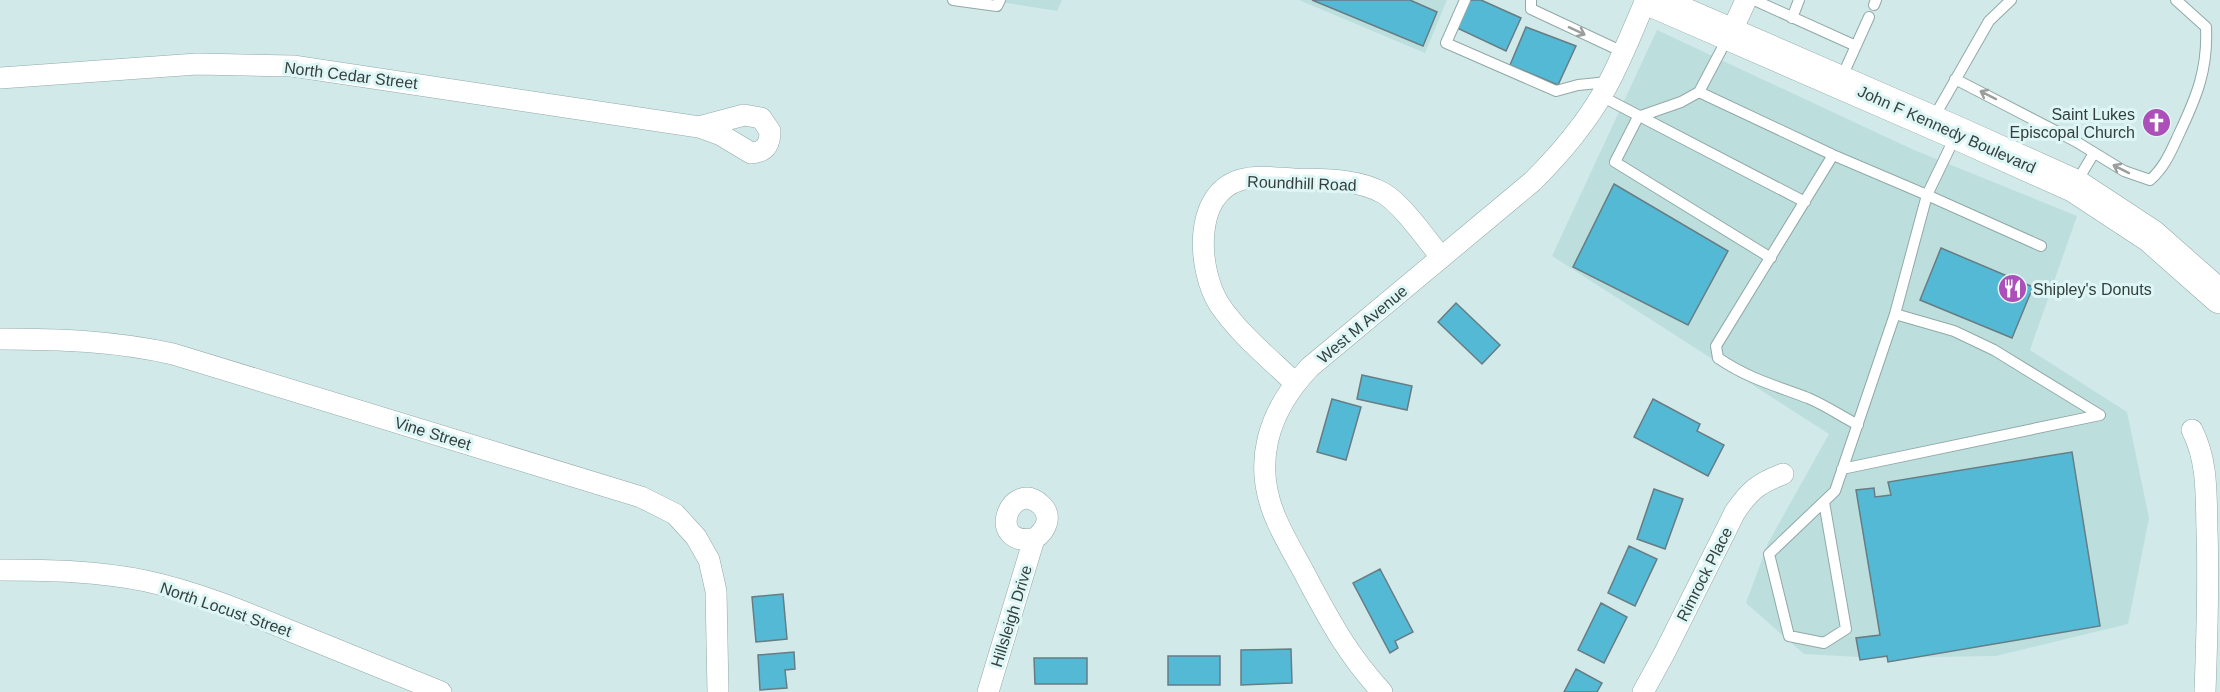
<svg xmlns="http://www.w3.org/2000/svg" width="2220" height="692" viewBox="0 0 2220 692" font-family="Helvetica,sans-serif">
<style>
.built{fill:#bcdfdd}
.building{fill:#54b9d5;stroke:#677c83;stroke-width:1.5}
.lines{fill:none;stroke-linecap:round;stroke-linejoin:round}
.service-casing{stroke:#91a9a7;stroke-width:12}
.minor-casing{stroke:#91a9a7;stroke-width:22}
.primary-casing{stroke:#91a9a7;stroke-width:34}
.service{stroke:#fff;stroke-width:10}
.minor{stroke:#fff;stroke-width:21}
.primary{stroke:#fff;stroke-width:33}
.oneway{stroke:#9a9f9e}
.labels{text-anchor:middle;stroke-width:6;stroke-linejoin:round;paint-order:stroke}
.street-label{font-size:16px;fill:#343f3e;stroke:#def7f6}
.poi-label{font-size:16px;fill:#343f3e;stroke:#def7f6;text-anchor:end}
</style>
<rect width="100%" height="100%" fill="#d1eae9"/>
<path class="built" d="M 988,0 L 1062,0 L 1057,11 Z
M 1299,0 L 1447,0 L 1425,53 Z
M 1657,30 L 1914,150 L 2077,216 L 2030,350 L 2127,412 L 2149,518 L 2128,624 L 1996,656 L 1876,658 L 1804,654 L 1746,603 L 1768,543 L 1829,434 L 1552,256 Z"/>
<path class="building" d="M 1312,0 L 1410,0 L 1437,12 L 1423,46 Z
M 1470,0 L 1481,0 L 1521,18 L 1506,51 L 1457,28 Z
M 1526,27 L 1576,46 L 1558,85 L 1510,65 Z
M 1614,184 L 1728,251 L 1688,325 L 1573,267 Z
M 1941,248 L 2033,287 L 2012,338 L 1920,300 Z
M 1456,303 L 1500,345 L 1482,364 L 1438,322 Z
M 1362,375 L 1412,386 L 1407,410 L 1357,399 Z
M 1332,399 L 1361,407 L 1346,460 L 1317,452 Z
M 1653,399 L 1700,424 L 1697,431 L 1724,445 L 1708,476 L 1634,437 Z
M 2072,452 L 2100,626 L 1888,662 L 1887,656 L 1860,660 L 1856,638 L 1880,635 L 1856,490 L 1874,488 L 1875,497 L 1891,495 L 1888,482 Z
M 1654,489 L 1683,499 L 1665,549 L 1637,539 Z
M 1629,546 L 1657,559 L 1635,606 L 1608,593 Z
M 1380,569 L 1413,632 L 1395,641 L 1398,648 L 1390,653 L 1353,583 Z
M 783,594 L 787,639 L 756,642 L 752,597 Z
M 1601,603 L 1627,617 L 1604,663 L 1578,650 Z
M 1291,649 L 1292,683 L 1241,685 L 1241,650 Z
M 794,652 L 795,669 L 785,670 L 787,688 L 760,690 L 758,655 Z
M 1168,656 L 1220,656 L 1220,685 L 1168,685 Z
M 1034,658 L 1087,658 L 1087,684 L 1035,684 Z
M 1576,669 L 1602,683 L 1597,692 L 1564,692 Z"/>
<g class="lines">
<defs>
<path id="service" d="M 953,0 L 997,6 L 1000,0
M 1465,0 L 1446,43 L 1556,91 L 1578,85 L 1608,82
M 1531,0 L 1531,9 L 1623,52
M 1754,0 L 1856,46
M 1874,5 L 1876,0
M 1792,18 L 1799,0
M 1728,37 L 1699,92 L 1681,102 L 1638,117 L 1615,162 L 1771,258
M 1841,79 L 1869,17
M 1955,79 L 2075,141 L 2124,171 L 2150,180 C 2165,167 2171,151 2179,134 C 2197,96 2208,69 2206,27 L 2176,0
M 1699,92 L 1833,155 L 1927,195 L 1955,137
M 1601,96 L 1805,202
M 1933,119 L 1989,21 L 2011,0
M 1833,155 L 1716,346 L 1718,358 C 1749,379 1774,385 1808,398 C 1825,405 1841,416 1858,425
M 2076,183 L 2094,153
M 1842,469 L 2100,415 L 1994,350 L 1954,331 L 1895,314
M 1824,502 L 1846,629 L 1824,643 L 1789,636 L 1769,554 L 1835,491 L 1895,314 L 1927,195 L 2041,246"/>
<path id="minor" d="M 1730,35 L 1746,0
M 0,78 L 197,64 L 293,66 L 699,127
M 744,115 L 761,118 L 770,131 C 770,145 765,152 751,153 L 721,135 L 699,127 Z
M 0,339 C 59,339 115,341 173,354 L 641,497 L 675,514 L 696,537 L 709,560 L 716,591 L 718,692
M 1295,383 C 1269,358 1239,334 1219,304 C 1198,270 1192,195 1240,180 C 1256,175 1277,178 1294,179 C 1324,180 1356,178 1383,193 C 1402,204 1427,240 1441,257
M 2192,430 C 2208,461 2206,496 2207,530 C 2209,584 2207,638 2205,692
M 0,570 C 49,570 98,571 146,581 C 197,592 245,612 293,632 C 342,652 392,672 441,692
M 988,692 L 1034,539 C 1046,531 1053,516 1041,505 C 1011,477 984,546 1034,539
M 1382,692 C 1349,656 1332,625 1309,582 C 1299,562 1286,542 1277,521 C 1251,464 1268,411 1310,367 L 1533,181 C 1560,154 1584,126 1603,93 C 1620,64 1632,31 1646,0
M 1643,692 L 1665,652 L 1735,512 C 1750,490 1759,483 1783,474"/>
<path id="primary" d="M 1651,0 L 1957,133 L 2075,186 L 2151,236 L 2220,297"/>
</defs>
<use href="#service" class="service-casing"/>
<use href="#minor" class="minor-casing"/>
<use href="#primary" class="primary-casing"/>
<use href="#service" class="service"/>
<use href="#minor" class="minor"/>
<use href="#primary" class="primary"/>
</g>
<defs><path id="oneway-shaft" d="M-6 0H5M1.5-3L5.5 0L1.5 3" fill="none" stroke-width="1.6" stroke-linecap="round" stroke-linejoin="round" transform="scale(1.5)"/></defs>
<g class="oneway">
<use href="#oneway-shaft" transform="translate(1577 31) rotate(25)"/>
<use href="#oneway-shaft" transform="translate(1988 95) rotate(-153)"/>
<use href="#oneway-shaft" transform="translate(2121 169) rotate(-153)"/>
</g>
<defs>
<symbol id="church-disc" viewBox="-11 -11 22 22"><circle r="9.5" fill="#ad4fb9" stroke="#def7f6"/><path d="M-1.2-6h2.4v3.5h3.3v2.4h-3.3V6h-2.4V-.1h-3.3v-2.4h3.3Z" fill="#fff"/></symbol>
<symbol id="restaurant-disc" viewBox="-11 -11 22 22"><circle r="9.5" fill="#ad4fb9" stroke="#def7f6"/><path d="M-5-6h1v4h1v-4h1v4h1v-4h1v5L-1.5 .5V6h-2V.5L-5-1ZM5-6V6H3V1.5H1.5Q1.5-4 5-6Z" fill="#fff"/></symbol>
</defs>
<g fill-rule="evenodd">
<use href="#church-disc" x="2140" y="106" width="33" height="33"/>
<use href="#restaurant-disc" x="1996" y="272" width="33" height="33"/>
</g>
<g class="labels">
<g class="street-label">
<text transform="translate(351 75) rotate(7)" y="6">North Cedar Street</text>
<text transform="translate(1947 129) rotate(24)" y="6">John F Kennedy Boulevard</text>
<text transform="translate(1302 183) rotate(2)" y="6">Roundhill Road</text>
<text transform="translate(1362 324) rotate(-40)" y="6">West M Avenue</text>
<text transform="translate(433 433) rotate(17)" y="6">Vine Street</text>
<text transform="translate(1704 574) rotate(-63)" y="6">Rimrock Place</text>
<text transform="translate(226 609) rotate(19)" y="6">North Locust Street</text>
<text transform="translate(1011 616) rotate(-73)" y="6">Hillsleigh Drive</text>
</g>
<g class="poi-label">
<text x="2135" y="120">Saint Lukes<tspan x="2135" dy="18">Episcopal Church</tspan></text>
<text x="2033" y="295" text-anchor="start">Shipley's Donuts</text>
</g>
</g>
</svg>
